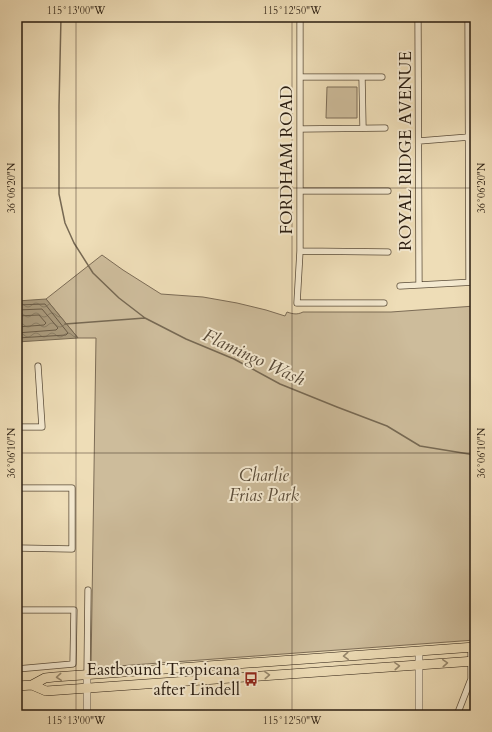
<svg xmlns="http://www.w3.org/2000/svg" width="492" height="732" viewBox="0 0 492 732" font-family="Cardo,serif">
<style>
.green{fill:#cdbc9b;stroke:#7c6c56}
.water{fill:url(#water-waves);stroke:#776953}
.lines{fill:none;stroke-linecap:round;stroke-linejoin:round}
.shore{stroke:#6a5c48;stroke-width:1}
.stream{stroke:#776953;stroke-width:1.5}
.minor-casing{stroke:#5b4d3a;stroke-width:7}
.tertiary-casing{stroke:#5b4d3a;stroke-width:8}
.primary-casing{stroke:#2a1d11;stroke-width:10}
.minor{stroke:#f4e9d0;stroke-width:5.5}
.tertiary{stroke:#f4e9d0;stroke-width:7}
.primary{stroke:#eeddb7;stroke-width:9}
.oneway{stroke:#96876c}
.ticks{fill:none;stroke:#2a1d11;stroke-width:1;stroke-opacity:0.45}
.labels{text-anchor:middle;stroke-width:4;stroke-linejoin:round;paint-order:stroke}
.street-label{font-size:17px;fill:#2a1d11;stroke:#f4e9d0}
.park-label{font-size:17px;font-style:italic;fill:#5b4d3a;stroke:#f4e9d0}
.poi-label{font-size:17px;fill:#2a1d11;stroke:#f4e9d0;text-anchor:end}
.water-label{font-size:18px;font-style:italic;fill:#574938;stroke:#f4e9d0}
.neatline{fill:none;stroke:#2a1d11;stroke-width:1.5}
.ticks-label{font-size:10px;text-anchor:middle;fill:#2a1d11}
</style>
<defs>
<pattern id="water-waves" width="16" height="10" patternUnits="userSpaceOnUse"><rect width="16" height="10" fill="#ab9c7f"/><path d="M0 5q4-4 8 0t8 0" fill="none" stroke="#8b7f67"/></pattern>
</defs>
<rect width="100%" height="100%" fill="#eeddb7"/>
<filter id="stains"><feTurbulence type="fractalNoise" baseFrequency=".005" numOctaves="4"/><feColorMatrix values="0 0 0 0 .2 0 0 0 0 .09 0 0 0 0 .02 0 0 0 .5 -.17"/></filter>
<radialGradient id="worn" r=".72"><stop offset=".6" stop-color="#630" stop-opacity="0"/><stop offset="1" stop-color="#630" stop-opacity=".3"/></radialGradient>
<path class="green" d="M 327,87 L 357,87 L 357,118 L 326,118 Z
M 102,255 L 123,270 L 161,294 L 203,297 L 237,303 L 266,310 L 285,316 L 287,312 C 293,314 297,315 303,312 L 391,312 L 475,306 L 475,640 L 91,668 L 96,338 L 78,338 L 46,299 Z"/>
<path class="water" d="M 46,299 L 78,338 L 17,342 L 17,301 Z"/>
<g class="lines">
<path class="shore" d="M 17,305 L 45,304 L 68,333 L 66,335 L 17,338
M 17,310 L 42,309 L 58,328 L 56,330 L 17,333
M 17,316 L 39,315 L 46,323 L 44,325 L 17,327"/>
<path class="stream" d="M 61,17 L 59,106 L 59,194 L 65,223 L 74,243 L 93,273 L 119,298 L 145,318
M 65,324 L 145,318 L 186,339 L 234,359 L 280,384 L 337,407 L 387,426 L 420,446 L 475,455"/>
<defs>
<path id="minor" d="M 300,17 L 300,251 L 297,303 L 384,303
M 418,17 L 419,285
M 468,17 L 469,282
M 300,77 L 382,77
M 362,77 L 363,128
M 301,129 L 385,128
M 419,141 L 469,137
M 301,191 L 388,191
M 300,251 L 388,252
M 400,286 L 475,282
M 17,427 L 42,427 L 38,366
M 17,488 L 72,488 L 72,549 L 17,548
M 17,610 L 74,610 L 73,664 L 17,669
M 87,675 L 88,590
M 457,715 L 471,679 L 471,647"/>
<path id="tertiary" d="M 87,715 L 87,675
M 419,715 L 419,651"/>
<path id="primary" d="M 32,685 L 46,691 L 475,661
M 17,686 L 32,685 L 45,678 L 54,677 L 475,647"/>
</defs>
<use href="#minor" class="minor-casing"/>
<use href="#tertiary" class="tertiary-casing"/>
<use href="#primary" class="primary-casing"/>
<use href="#minor" class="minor"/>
<use href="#tertiary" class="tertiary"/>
<use href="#primary" class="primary"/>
</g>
<defs><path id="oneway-chevron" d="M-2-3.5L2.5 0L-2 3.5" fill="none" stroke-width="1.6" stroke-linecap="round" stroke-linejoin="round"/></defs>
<g class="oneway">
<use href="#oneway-chevron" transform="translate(346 656) rotate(176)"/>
<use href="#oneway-chevron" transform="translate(445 663) rotate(-4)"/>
<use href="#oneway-chevron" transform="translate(397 666) rotate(-4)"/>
<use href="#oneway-chevron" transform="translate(267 675) rotate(-4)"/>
<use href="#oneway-chevron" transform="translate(59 677) rotate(175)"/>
</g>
<path class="ticks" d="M 76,17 L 76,715M 292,17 L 292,715M 17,188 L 475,188M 17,453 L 475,453"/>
<defs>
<symbol id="bus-bare" viewBox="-9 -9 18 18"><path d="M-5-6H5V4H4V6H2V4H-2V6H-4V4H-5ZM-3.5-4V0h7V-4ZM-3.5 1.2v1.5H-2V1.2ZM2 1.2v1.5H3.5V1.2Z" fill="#8f2418" stroke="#f4e9d0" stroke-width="2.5" paint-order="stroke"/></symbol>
</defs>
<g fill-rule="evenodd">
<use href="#bus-bare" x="241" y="669" width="20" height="20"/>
</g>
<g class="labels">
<g class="street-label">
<text transform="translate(405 151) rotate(-90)" y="6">ROYAL RIDGE AVENUE</text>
<text transform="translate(286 160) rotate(-90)" y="6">FORDHAM ROAD</text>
</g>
<g class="park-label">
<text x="264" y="481">Charlie<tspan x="264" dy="20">Frias Park</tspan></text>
</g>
<g class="poi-label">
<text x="240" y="675">Eastbound Tropicana<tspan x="240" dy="20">after Lindell</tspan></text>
</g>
<g class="water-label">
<text transform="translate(254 357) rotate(25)" y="6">Flamingo Wash</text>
</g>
</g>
<rect width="492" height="732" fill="none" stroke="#eeddb7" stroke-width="44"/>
<rect x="22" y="22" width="448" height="688" class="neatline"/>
<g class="ticks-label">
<text x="76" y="14">115°13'00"W</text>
<text x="292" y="14">115°12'50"W</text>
<text transform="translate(11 188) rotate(-90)" y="4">36°06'20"N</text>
<text transform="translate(481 188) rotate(-90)" y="4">36°06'20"N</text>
<text transform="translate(11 453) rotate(-90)" y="4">36°06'10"N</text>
<text transform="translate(481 453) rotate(-90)" y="4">36°06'10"N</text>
<text x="76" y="724">115°13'00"W</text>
<text x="292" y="724">115°12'50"W</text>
</g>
<rect width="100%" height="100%" filter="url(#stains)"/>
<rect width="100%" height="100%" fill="url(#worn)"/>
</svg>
